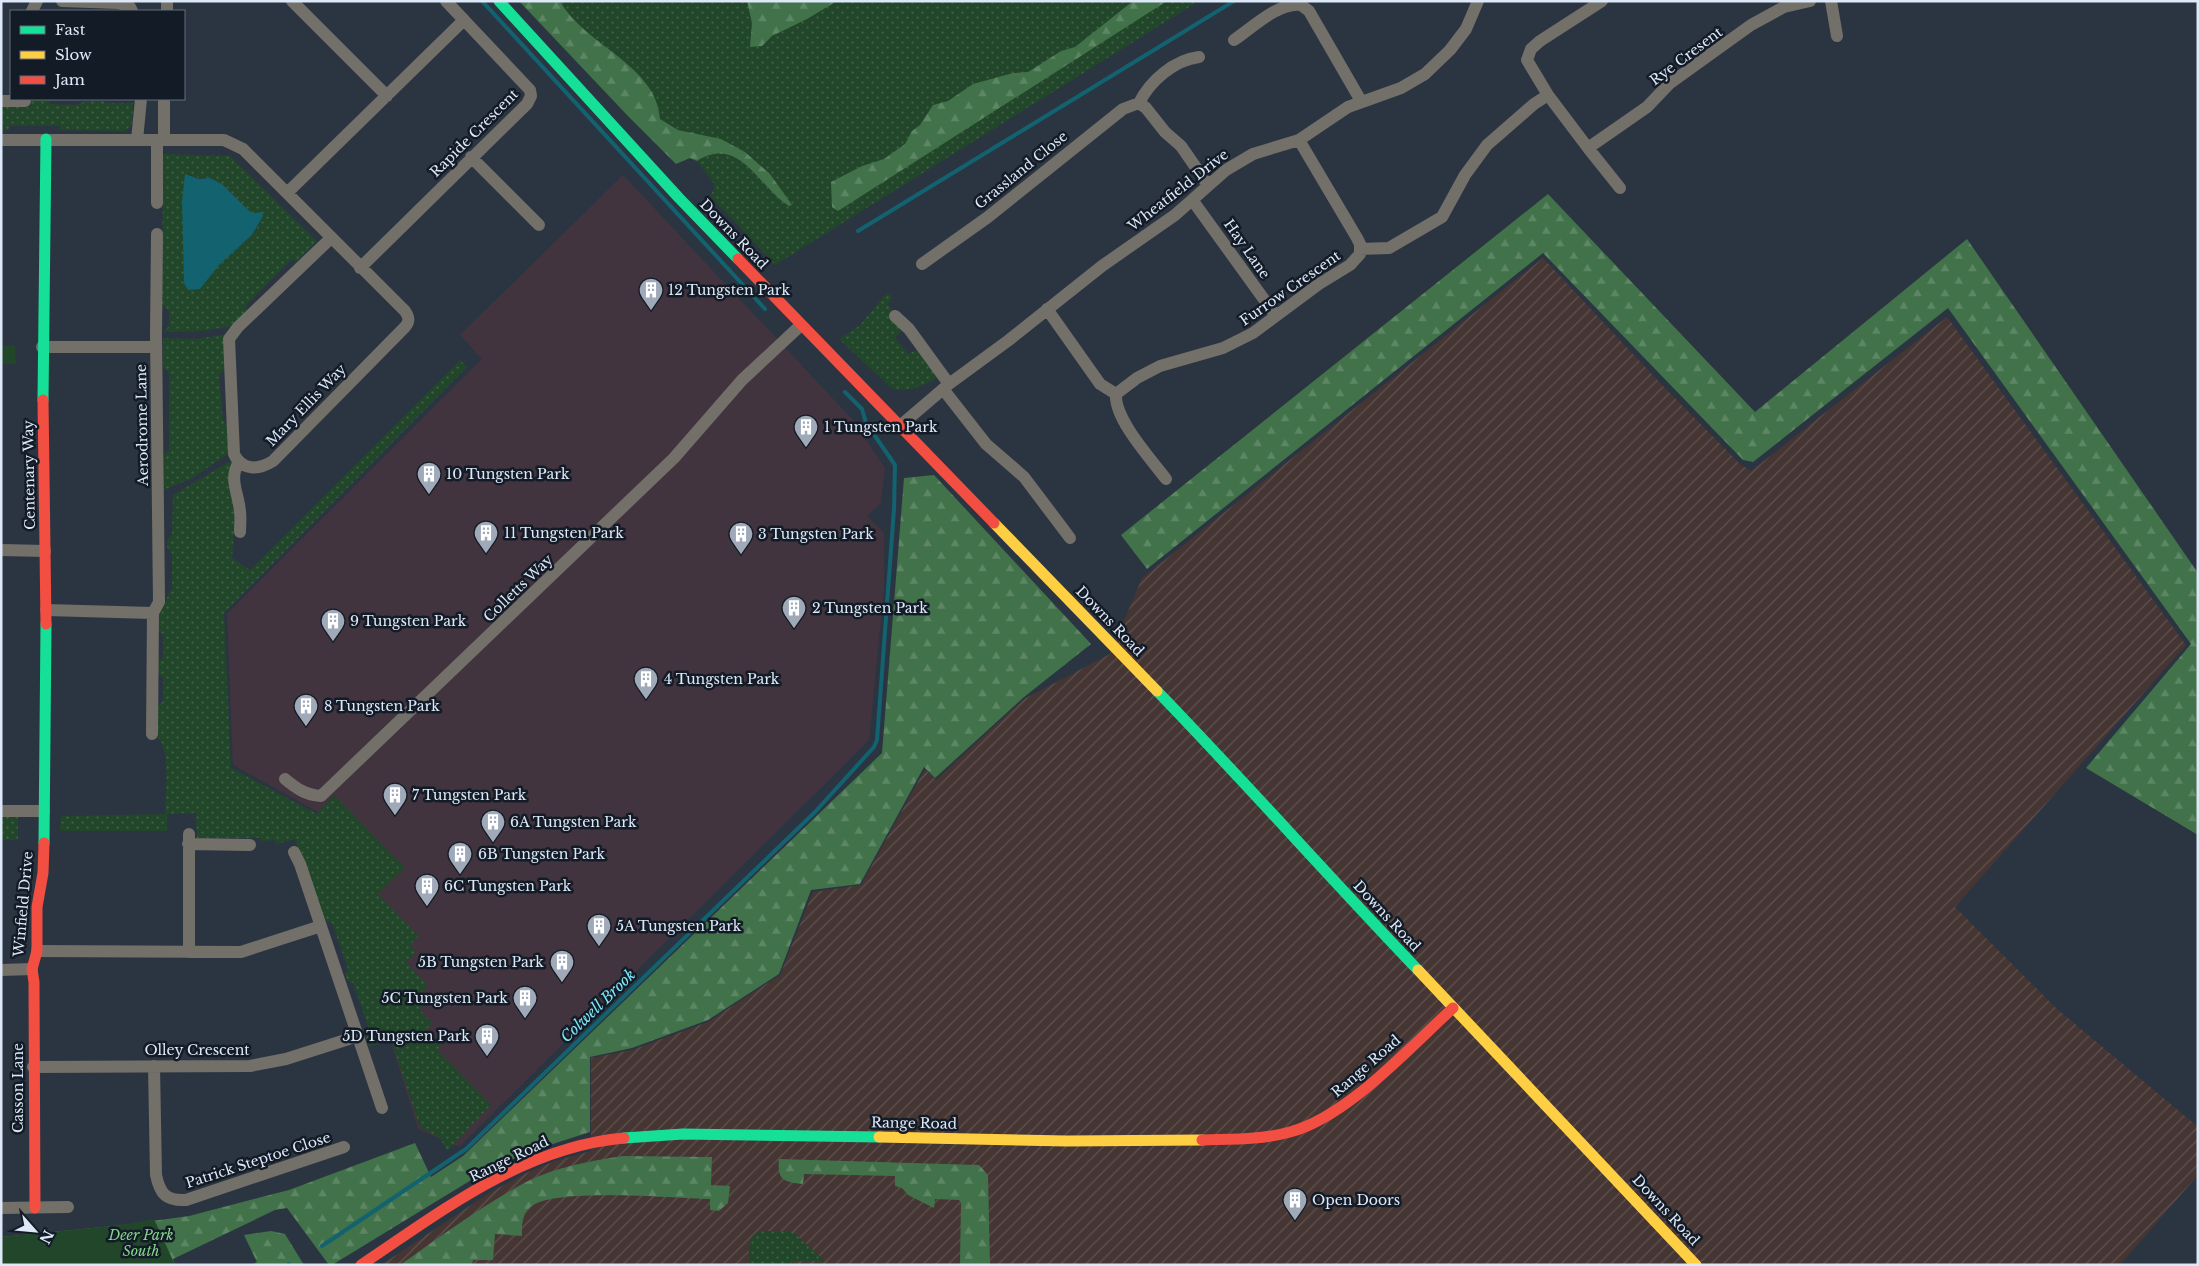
<svg xmlns="http://www.w3.org/2000/svg" width="2199" height="1266" viewBox="0 0 2199 1266" font-family="'Libre Baskerville',serif">
<style>
.commercial{fill:#42343f}
.industrial{fill:url(#industrial-furrows)}
.grass{fill:url(#grass-dots);fill-rule:evenodd}
.forest{fill:url(#forest-firs)}
.park{fill:#214629}
.water{fill:#12626f}
.lines{fill:none;stroke-linecap:round;stroke-linejoin:round}
.stream{stroke:#12626f;stroke-width:4}
.street{stroke:#73706a;stroke-width:12}
.fast{stroke:#16e098;stroke-width:11}
.slow{stroke:#ffcf43;stroke-width:11}
.jam{stroke:#f24e42;stroke-width:11}
.labels{text-anchor:middle;stroke-width:5;stroke-linejoin:round;paint-order:stroke}
.street-label{font-size:14px;fill:#dde8f8;stroke:#131b26}
.poi-label{font-size:14px;fill:#dde8f8;stroke:#131b26;text-anchor:start}
.park-label{font-size:14px;font-style:italic;fill:#86d48c;stroke:#131b26}
.water-label{font-size:15px;font-style:italic;fill:#7ee8f9;stroke:#131b26}
</style>
<defs>
<pattern id="industrial-furrows" width="10" height="10" patternUnits="userSpaceOnUse" patternTransform="scale(1.25)"><rect width="10" height="10" fill="#453533"/><path d="M-1 1l2-2M0 10L10 0M9 11l2-2" fill="none" stroke="#5f5251"/></pattern>
<pattern id="grass-dots" width="8" height="8" patternUnits="userSpaceOnUse" patternTransform="scale(1.25)"><rect width="8" height="8" fill="#214629"/><path d="M2 2h.1M6 6h.1" fill="none" stroke="#416149" stroke-width="1.8" stroke-linecap="round"/></pattern>
<pattern id="forest-firs" width="22" height="20" patternUnits="userSpaceOnUse" patternTransform="scale(1.25)"><rect width="22" height="20" fill="#417249"/><path d="M5 1l3.5 6h-7zM16 11l3.5 6h-7z" fill="#5c8664"/></pattern>
</defs>
<rect width="100%" height="100%" fill="#2b3542"/>
<path class="commercial" d="M 623,175 L 852,419 L 885,468 L 881,503 L 867,516 L 884,533 L 884,589 L 869,740 L 459,1147 L 418,1129 L 320,813 L 233,765 L 227,614 L 482,359 L 460,335 Z"/>
<path class="industrial" d="M 1543,258 L 1662,385 L 1740,464 L 1751,471 L 1947,317 L 2186,645 L 1955,907 L 2056,1008 L 2198,1127 L 2198,1175 L 2120,1265 L 381,1265 L 486,1195 L 522,1175 L 555,1161 L 591,1151 L 591,1058 L 632,1050 L 708,1022 L 780,975 L 813,892 L 861,885 L 925,769 L 936,780 L 1024,699 L 1110,654 L 1142,578 Z"/>
<path class="grass" d="M 519,1 L 1199,1 L 775,265 L 710,196 L 714,189 L 714,184 L 697,161 L 690,158 L 676,163 L 627,115 Z
M 33,99 L 49,99 L 50,104 L 76,105 L 86,101 L 102,101 L 108,103 L 133,103 L 132,124 L 125,131 L 60,130 L 60,126 L 10,126 L 9,130 L 3,130 L 1,105 L 20,104 L 28,108 Z
M 163,154 L 230,156 L 317,241 L 297,261 L 291,260 L 246,305 L 247,312 L 233,326 L 202,331 L 163,332 L 169,326 L 169,310 L 162,305 ZM 189,174 C 197,181 204,176 212,179 C 230,186 237,203 252,213 L 262,213 C 260,236 235,248 220,263 C 213,271 207,280 200,289 L 188,290 Z
M 887,293 L 893,298 L 887,304 L 892,309 L 891,314 L 903,329 L 895,338 L 908,354 L 919,349 L 937,378 C 920,386 908,395 890,387 L 839,339 L 859,326 Z
M 227,334 L 223,347 L 224,369 L 219,375 L 223,421 L 228,425 L 229,453 L 191,479 L 163,490 L 164,455 L 169,450 L 169,373 L 163,367 L 163,338 L 197,339 Z
M 460,360 L 467,367 L 224,613 L 231,768 L 317,814 L 334,795 L 405,868 L 378,894 L 419,936 L 410,945 L 416,952 L 406,963 L 428,986 L 418,997 L 425,1004 L 420,1010 L 432,1023 L 426,1030 L 441,1045 L 437,1050 L 491,1105 L 447,1151 L 440,1138 L 420,1127 L 391,1040 L 369,1047 L 366,1036 L 369,1029 L 353,983 L 348,981 L 345,975 L 348,969 L 332,923 L 325,920 L 295,839 L 276,844 L 275,840 L 260,841 L 260,838 L 197,838 L 196,813 L 167,814 L 167,831 L 60,831 L 61,816 L 165,814 C 165,798 171,747 158,739 L 158,706 L 163,701 L 163,677 L 157,673 L 157,663 L 163,657 L 163,634 L 157,630 L 157,615 C 167,607 165,597 172,589 L 172,553 L 167,547 L 167,540 L 172,535 L 173,495 L 232,460 L 231,488 L 236,508 L 232,558 L 250,570 Z
M 1,817 L 18,817 L 18,840 L 1,840 Z
M 762,1231 L 793,1232 L 825,1261 L 792,1261 L 792,1265 L 749,1265 C 749,1251 746,1234 762,1231 Z"/>
<path class="forest" d="M 519,1 L 560,1 C 584,45 657,65 660,119 L 678,130 L 721,139 L 745,152 L 770,174 L 792,205 L 789,206 C 759,188 740,134 697,161 L 690,158 L 676,164 L 627,115 Z
M 747,1 L 837,1 L 807,19 L 772,36 L 762,46 L 750,47 L 752,23 Z
M 1133,1 L 1167,1 L 838,211 L 832,207 L 831,182 L 862,166 L 884,159 L 905,144 L 912,131 L 920,125 L 933,105 L 948,101 L 973,84 L 1013,73 L 1028,72 L 1061,51 L 1075,47 Z
M 1548,194 L 1755,412 L 1967,239 L 2198,573 L 2198,835 L 2086,768 L 2191,644 L 1948,308 L 1753,462 L 1743,460 L 1543,253 L 1147,569 L 1121,535 Z
M 934,475 L 1091,644 L 1024,697 L 935,778 L 924,767 L 860,884 L 811,890 L 779,974 L 708,1020 L 632,1048 L 590,1057 L 590,1132 L 531,1151 L 486,1171 L 332,1265 L 329,1265 L 287,1208 L 275,1210 L 173,1259 L 175,1265 L 1,1265 L 1,1237 L 123,1225 L 189,1216 L 289,1190 L 415,1143 L 431,1177 L 463,1156 L 882,753 L 904,478 Z
M 623,1156 L 712,1157 L 711,1185 L 730,1186 L 728,1203 L 719,1211 L 710,1210 L 710,1199 C 673,1198 561,1188 533,1205 C 522,1212 522,1224 522,1236 L 495,1234 L 493,1260 L 473,1260 L 472,1265 L 400,1265 C 441,1236 482,1206 526,1182 C 556,1167 590,1161 623,1156 Z
M 779,1159 L 979,1165 L 988,1175 L 990,1265 L 960,1265 L 961,1203 L 959,1200 L 935,1199 L 934,1208 L 908,1195 L 902,1188 L 895,1186 L 895,1176 L 804,1174 L 803,1184 C 783,1182 777,1180 779,1159 Z
M 271,1231 L 285,1234 L 304,1265 L 252,1265 L 257,1262 L 244,1235 Z"/>
<path class="park" d="M 1,346 L 15,346 L 16,364 L 1,364 Z
M 154,1219 L 175,1265 L 1,1265 L 1,1237 L 123,1225 Z"/>
<path class="water" d="M 185,174 L 199,179 L 210,178 L 222,184 L 248,210 L 253,213 L 262,212 L 263,216 L 252,235 L 219,265 L 200,289 L 188,290 L 184,283 L 182,201 Z"/>
<g class="lines">
<path class="stream" d="M 482,1 L 765,309
M 858,231 L 1234,1
M 322,1246 L 466,1149 L 815,812 L 874,747 L 877,740 L 894,509 L 895,465 L 866,423 L 862,409 L 845,392
M 288,1265 L 289,1264"/>
<path class="street" d="M 62,1 L 119,3 L 130,7 L 132,11
M 292,1 L 387,96
M 446,1 L 464,20
M 1602,1 L 1540,41 L 1531,49 L 1527,60 L 1548,95 L 1588,148 L 1647,107 L 1669,84 L 1751,25 L 1784,7 L 1810,1
M 1831,1 L 1837,36
M 32,11 L 37,1
M 167,11 L 167,1
M 1234,40 C 1252,28 1278,2 1301,5 L 1309,11 L 1361,101
M 1,101 L 25,101
M 1139,103 L 1146,108 L 1165,132 L 1181,146 L 1208,185
M 1,140 L 224,140 L 243,149 L 405,311 C 409,317 410,321 405,327 L 273,461 C 259,470 242,471 234,454 L 229,339 L 238,327 L 330,239
M 137,140 L 141,99
M 164,140 L 164,99
M 1588,148 L 1620,188
M 471,157 L 539,225
M 287,193 L 464,20 L 530,90 L 531,96 L 527,104 L 360,268
M 1193,201 L 1276,316
M 157,203 L 157,140
M 1360,249 L 1389,248 L 1442,217 L 1465,175 L 1487,145 L 1534,104 L 1548,95
M 922,264 L 988,217 L 1123,109 L 1139,103 C 1150,81 1174,60 1199,57
M 1047,309 L 1100,384 L 1116,394
M 895,316 L 909,329 L 949,384
M 42,347 L 156,347
M 943,389 L 986,444 L 1024,477 L 1070,538
M 901,425 L 949,384 L 1009,340 L 1102,266 L 1175,215 L 1226,170 L 1253,154 L 1299,140 L 1348,107 L 1401,88 L 1425,74 L 1450,50 L 1466,29 L 1478,1
M 239,462 C 228,479 239,494 240,512 C 241,518 240,525 240,532
M 1166,479 C 1151,459 1114,419 1116,394 L 1137,378 L 1160,366 L 1223,348 L 1253,333 L 1319,284 L 1350,265 L 1360,254 L 1360,244 L 1357,238 L 1299,140
M 1,550 L 45,551
M 46,610 L 153,613
M 152,734 L 153,613 L 159,602 L 156,335 L 157,234
M 285,779 C 297,789 306,795 321,796 L 674,458 L 742,380 L 801,325
M 1,811 L 44,811
M 189,834 L 189,952
M 188,844 L 250,845
M 294,852 L 300,864 L 382,1108
M 37,951 L 241,952 L 321,926
M 1,970 L 32,969
M 154,1066 L 156,1175 C 160,1194 166,1201 186,1200 L 344,1147
M 33,1067 L 250,1066 L 286,1059 L 358,1036
M 1,1208 L 68,1207"/>
<path class="fast" d="M 499,1 L 679,198 L 738,259
M 43,400 L 46,139
M 1157,691 C 1246,783 1330,878 1418,970
M 44,843 L 46,624
M 624,1138 L 683,1134 L 879,1137"/>
<path class="slow" d="M 994,523 L 1157,691
M 1418,970 L 1696,1265
M 879,1137 L 1067,1141 L 1202,1140"/>
<path class="jam" d="M 738,259 L 994,523
M 43,400 L 46,624
M 1202,1140 C 1232,1139 1261,1140 1290,1132 C 1347,1117 1409,1048 1453,1008
M 35,1208 L 34,982 L 32,969 L 37,951 L 37,907 L 43,873 L 44,843
M 361,1265 C 442,1211 523,1147 624,1138"/>
</g>
<defs>
<symbol id="building-pin" viewBox="-11 -11 22 30"><path d="M0 17L-7.5 6A9.5 9.5 0 1 1 7.5 6Z" fill="#9fa9b8" stroke="#131b26"/><path d="M-4-6H4V6H1V3H-1V6H-4ZM-2.5-4.3h1.7v1.8h-1.7ZM.8-4.3h1.7v1.8H.8ZM-2.5-1h1.7V.8h-1.7ZM.8-1h1.7V.8H.8Z" fill="#fff"/></symbol>
</defs>
<g fill-rule="evenodd">
<use href="#building-pin" x="637" y="276" width="28" height="38"/>
<use href="#building-pin" x="792" y="413" width="28" height="38"/>
<use href="#building-pin" x="415" y="460" width="28" height="38"/>
<use href="#building-pin" x="472" y="519" width="28" height="38"/>
<use href="#building-pin" x="727" y="520" width="28" height="38"/>
<use href="#building-pin" x="780" y="594" width="28" height="38"/>
<use href="#building-pin" x="319" y="607" width="28" height="38"/>
<use href="#building-pin" x="632" y="665" width="28" height="38"/>
<use href="#building-pin" x="292" y="692" width="28" height="38"/>
<use href="#building-pin" x="381" y="781" width="28" height="38"/>
<use href="#building-pin" x="479" y="808" width="28" height="38"/>
<use href="#building-pin" x="446" y="840" width="28" height="38"/>
<use href="#building-pin" x="413" y="872" width="28" height="38"/>
<use href="#building-pin" x="585" y="912" width="28" height="38"/>
<use href="#building-pin" x="548" y="948" width="28" height="38"/>
<use href="#building-pin" x="511" y="984" width="28" height="38"/>
<use href="#building-pin" x="473" y="1022" width="28" height="38"/>
<use href="#building-pin" x="1281" y="1186" width="28" height="38"/>
</g>
<g class="labels">
<g class="street-label">
<text transform="translate(1686 56) rotate(-37)" y="5">Rye Cresent</text>
<text transform="translate(474 133) rotate(-45)" y="5">Rapide Crescent</text>
<text transform="translate(1021 170) rotate(-39)" y="5">Grassland Close</text>
<text transform="translate(1178 190) rotate(-38)" y="5">Wheatfield Drive</text>
<text transform="translate(734 234) rotate(46)" y="5">Downs Road</text>
<text transform="translate(1247 249) rotate(55)" y="5">Hay Lane</text>
<text transform="translate(1290 288) rotate(-35)" y="5">Furrow Crescent</text>
<text transform="translate(306 405) rotate(-46)" y="5">Mary Ellis Way</text>
<text transform="translate(142 425) rotate(-91)" y="5">Aerodrome Lane</text>
<text transform="translate(29 475) rotate(-91)" y="5">Centenary Way</text>
<text transform="translate(518 588) rotate(-44)" y="5">Colletts Way</text>
<text transform="translate(1110 621) rotate(46)" y="5">Downs Road</text>
<text transform="translate(23 904) rotate(-85)" y="5">Winfield Drive</text>
<text transform="translate(1387 916) rotate(47)" y="5">Downs Road</text>
<text x="197" y="1055">Olley Crescent</text>
<text transform="translate(1366 1066) rotate(-41)" y="5">Range Road</text>
<text transform="translate(18 1088) rotate(-90)" y="5">Casson Lane</text>
<text transform="translate(914 1123) rotate(1)" y="5">Range Road</text>
<text transform="translate(509 1159) rotate(-26)" y="5">Range Road</text>
<text transform="translate(258 1160) rotate(-18)" y="5">Patrick Steptoe Close</text>
<text transform="translate(1666 1210) rotate(47)" y="5">Downs Road</text>
</g>
<g class="poi-label">
<text x="668" y="295">12 Tungsten Park</text>
<text x="824" y="432">1 Tungsten Park</text>
<text x="446" y="479">10 Tungsten Park</text>
<text x="504" y="538">11 Tungsten Park</text>
<text x="758" y="539">3 Tungsten Park</text>
<text x="812" y="613">2 Tungsten Park</text>
<text x="350" y="626">9 Tungsten Park</text>
<text x="664" y="684">4 Tungsten Park</text>
<text x="324" y="711">8 Tungsten Park</text>
<text x="412" y="800">7 Tungsten Park</text>
<text x="510" y="827">6A Tungsten Park</text>
<text x="478" y="859">6B Tungsten Park</text>
<text x="444" y="891">6C Tungsten Park</text>
<text x="616" y="931">5A Tungsten Park</text>
<text x="544" y="967" text-anchor="end">5B Tungsten Park</text>
<text x="508" y="1003" text-anchor="end">5C Tungsten Park</text>
<text x="470" y="1041" text-anchor="end">5D Tungsten Park</text>
<text x="1312" y="1205">Open Doors</text>
</g>
<g class="park-label">
<text x="141" y="1240">Deer Park<tspan x="141" dy="16">South</tspan></text>
</g>
<g class="water-label">
<text transform="translate(598 1006) rotate(-44)" y="5">Colwell Brook</text>
</g>
</g>
<rect width="2199" height="1266" fill="none" stroke="#dde8f8" stroke-width="5"/>
<rect x="10" y="10" width="175" height="90" fill="#131b26" stroke="#646d7a"/>
<rect x="20" y="26" width="25" height="8" fill="#16e098" stroke="#646d7a"/>
<text x="55" y="35" font-size="15" fill="#dde8f8">Fast</text>
<rect x="20" y="51" width="25" height="8" fill="#ffcf43" stroke="#646d7a"/>
<text x="55" y="60" font-size="15" fill="#dde8f8">Slow</text>
<rect x="20" y="76" width="25" height="8" fill="#f24e42" stroke="#646d7a"/>
<text x="55" y="85" font-size="15" fill="#dde8f8">Jam</text>
<g transform="translate(35 1231) rotate(117)" stroke="#131b26" stroke-width="4" paint-order="stroke">
<path d="M0-4L9 19L0 12L-9 19Z" fill="#dde8f8"/>
<text y="-8" font-size="14" font-weight="bold" text-anchor="middle" fill="#dde8f8">N</text>
</g>
</svg>
